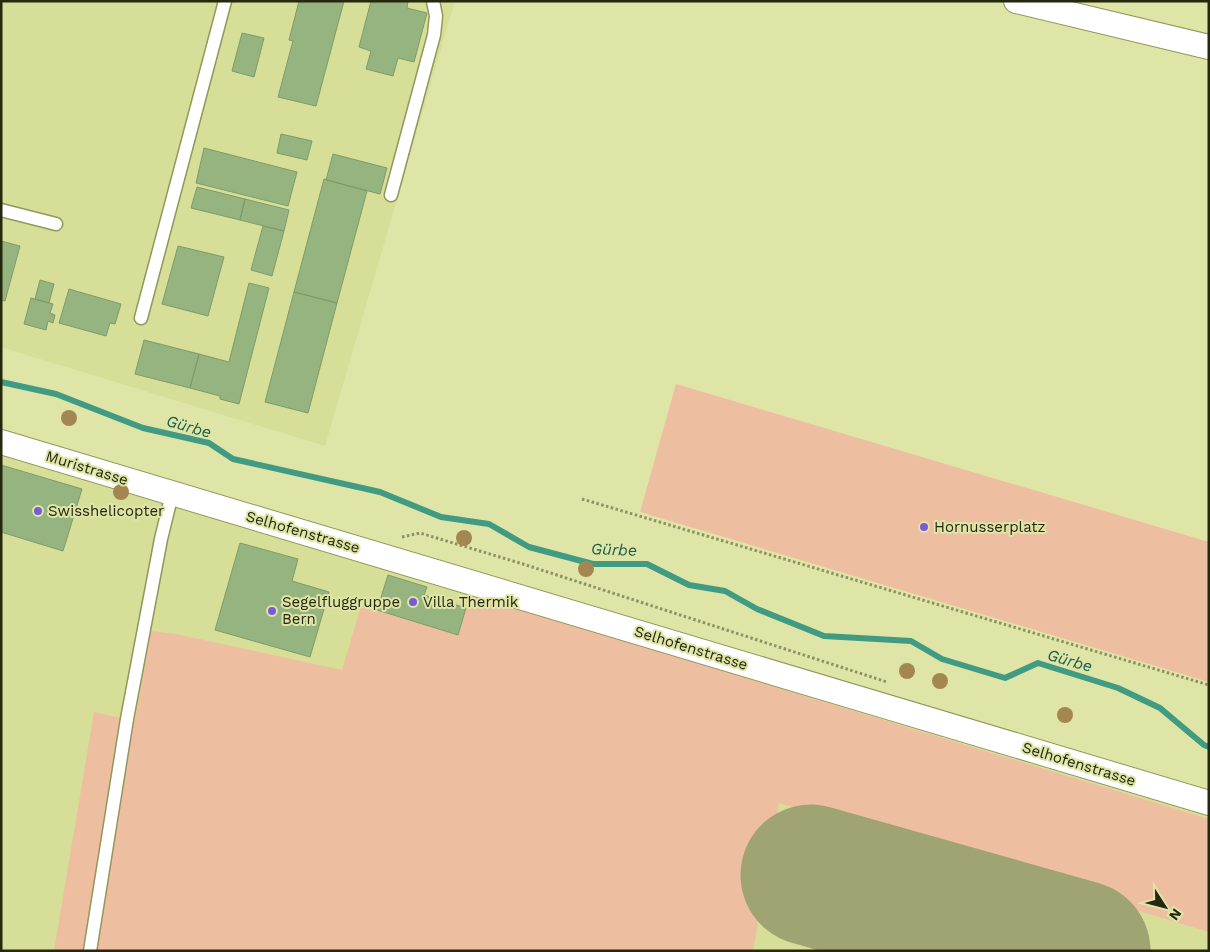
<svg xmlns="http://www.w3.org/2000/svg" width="1210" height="952" viewBox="0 0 1210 952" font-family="'Work Sans',sans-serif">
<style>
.built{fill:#d7de97}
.green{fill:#eebea1}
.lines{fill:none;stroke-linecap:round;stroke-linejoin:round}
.stream{stroke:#409b82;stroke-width:6}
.runway{stroke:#9fa472;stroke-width:141}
.building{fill:#95b47f;stroke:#7e9c68}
.lane-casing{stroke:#92975b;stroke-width:15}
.street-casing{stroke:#92975b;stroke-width:26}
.path{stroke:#8d9163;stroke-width:3;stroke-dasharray:2.5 2.5;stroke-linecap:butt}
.lane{stroke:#fff;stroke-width:12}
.street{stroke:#fff;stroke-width:24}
.tree{fill:#a48651}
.poi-dot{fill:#7c5ad4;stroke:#dfe5a7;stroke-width:2}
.labels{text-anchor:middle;stroke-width:4;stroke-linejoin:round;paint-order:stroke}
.street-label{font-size:15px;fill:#25270e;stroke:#dfe5a7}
.poi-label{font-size:15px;fill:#25270e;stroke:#dfe5a7;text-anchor:start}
.water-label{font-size:16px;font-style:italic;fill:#165d4c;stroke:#dfe5a7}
</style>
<rect width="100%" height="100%" fill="#dfe5a7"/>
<path class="built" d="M 1,1 L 455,1 L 325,446 L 1,347 Z
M 1,449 L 804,696 L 1209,817 L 1209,951 L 1,951 Z"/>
<path class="green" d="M 676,384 L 1209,542 L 1209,682 L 640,512 Z
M 472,592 L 804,696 L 1209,819 L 1209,932 L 779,803 L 753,951 L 54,951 L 94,712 L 135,721 L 151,631 L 176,634 L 342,670 L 361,606 L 457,635 Z"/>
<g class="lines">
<path class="stream" d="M 1,382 L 56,394 L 143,428 L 209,443 L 233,459 L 380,492 L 441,517 L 489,524 L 529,547 L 593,564 L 647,564 L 689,585 L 725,591 L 757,609 L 824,636 L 911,641 L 942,659 L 1005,678 L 1038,663 L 1118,688 L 1160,708 L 1204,745 L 1209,747"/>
<path class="runway" d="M 811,875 L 1080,951"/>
</g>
<path class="building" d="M 299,1 L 344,1 L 316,106 L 278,97 L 293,41 L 289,40 Z
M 371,1 L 408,1 L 407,8 L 427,13 L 414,62 L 398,58 L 393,76 L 366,69 L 371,51 L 359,47 Z
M 242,33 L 264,38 L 254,77 L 232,71 Z
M 281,134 L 312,141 L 307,160 L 277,153 Z
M 204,148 L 297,172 L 288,206 L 196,183 Z
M 333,154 L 387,168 L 380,194 L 326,180 Z
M 324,179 L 367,191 L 337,303 L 294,292 Z
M 197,187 L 245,199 L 240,220 L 191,208 Z
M 245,199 L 289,210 L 284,231 L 240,220 Z
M 263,226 L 284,231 L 272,276 L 251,270 Z
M 1,241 L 20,246 L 5,301 L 1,300 Z
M 178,246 L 224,257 L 208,316 L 162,304 Z
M 40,280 L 54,284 L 49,303 L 35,299 Z
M 249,283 L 269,288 L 239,404 L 220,399 L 220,396 L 190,388 L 199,354 L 229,362 Z
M 69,289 L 121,304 L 115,324 L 110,323 L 106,336 L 59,323 Z
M 294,292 L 337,303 L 308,413 L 265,402 Z
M 31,298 L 53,304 L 50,313 L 55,315 L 53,323 L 48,321 L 46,330 L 24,324 Z
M 144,340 L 199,354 L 190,388 L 135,374 Z
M 1,465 L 82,489 L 63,551 L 1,532 Z
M 240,543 L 298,559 L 292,581 L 329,592 L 310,657 L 215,630 Z
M 388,575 L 427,587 L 424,595 L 466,608 L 458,635 L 377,610 Z"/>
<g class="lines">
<defs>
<path id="lane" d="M 391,195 L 434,35 L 436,16 L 433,1
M 1,210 L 56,224
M 141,318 L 225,1
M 90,951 L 127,719 L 161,539 L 172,494"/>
<path id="street" d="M 1016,1 L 1209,47
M 1,442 L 1209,803"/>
</defs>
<use href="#lane" class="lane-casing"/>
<use href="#street" class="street-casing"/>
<path class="path" d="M 582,499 L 1209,685
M 402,537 L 420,533 L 523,564 L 887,682"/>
<use href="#lane" class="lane"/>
<use href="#street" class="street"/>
</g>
<g class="tree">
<circle cx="69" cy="418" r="8"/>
<circle cx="121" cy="492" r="8"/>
<circle cx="464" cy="538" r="8"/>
<circle cx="586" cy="569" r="8"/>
<circle cx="907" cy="671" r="8"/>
<circle cx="940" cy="681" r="8"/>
<circle cx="1065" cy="715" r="8"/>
</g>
<g class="poi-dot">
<circle cx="38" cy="511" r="5"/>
<circle cx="924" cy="527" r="5"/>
<circle cx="413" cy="602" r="5"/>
<circle cx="272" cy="611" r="5"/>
</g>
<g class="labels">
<g class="street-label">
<text transform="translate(87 468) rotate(17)" y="5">Muristrasse</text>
<text transform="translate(303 532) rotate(16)" y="5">Selhofenstrasse</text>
<text transform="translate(691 648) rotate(17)" y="5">Selhofenstrasse</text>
<text transform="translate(1079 764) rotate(17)" y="5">Selhofenstrasse</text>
</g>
<g class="poi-label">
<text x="48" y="516">Swisshelicopter</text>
<text x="934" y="532">Hornusserplatz</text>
<text x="282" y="607">Segelfluggruppe<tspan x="282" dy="17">Bern</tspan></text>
<text x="423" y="607">Villa Thermik</text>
</g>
<g class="water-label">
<text transform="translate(189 426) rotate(16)" y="6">Gürbe</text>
<text transform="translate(614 549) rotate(2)" y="6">Gürbe</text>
<text transform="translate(1070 660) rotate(16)" y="6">Gürbe</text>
</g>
</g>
<rect width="1210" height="952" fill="none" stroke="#25270e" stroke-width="5"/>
<g transform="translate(1165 907) rotate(126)" stroke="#dfe5a7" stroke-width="4" paint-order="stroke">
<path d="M0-4L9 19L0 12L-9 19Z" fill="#25270e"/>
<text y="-8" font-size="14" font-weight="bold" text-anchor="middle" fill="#25270e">N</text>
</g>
</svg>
